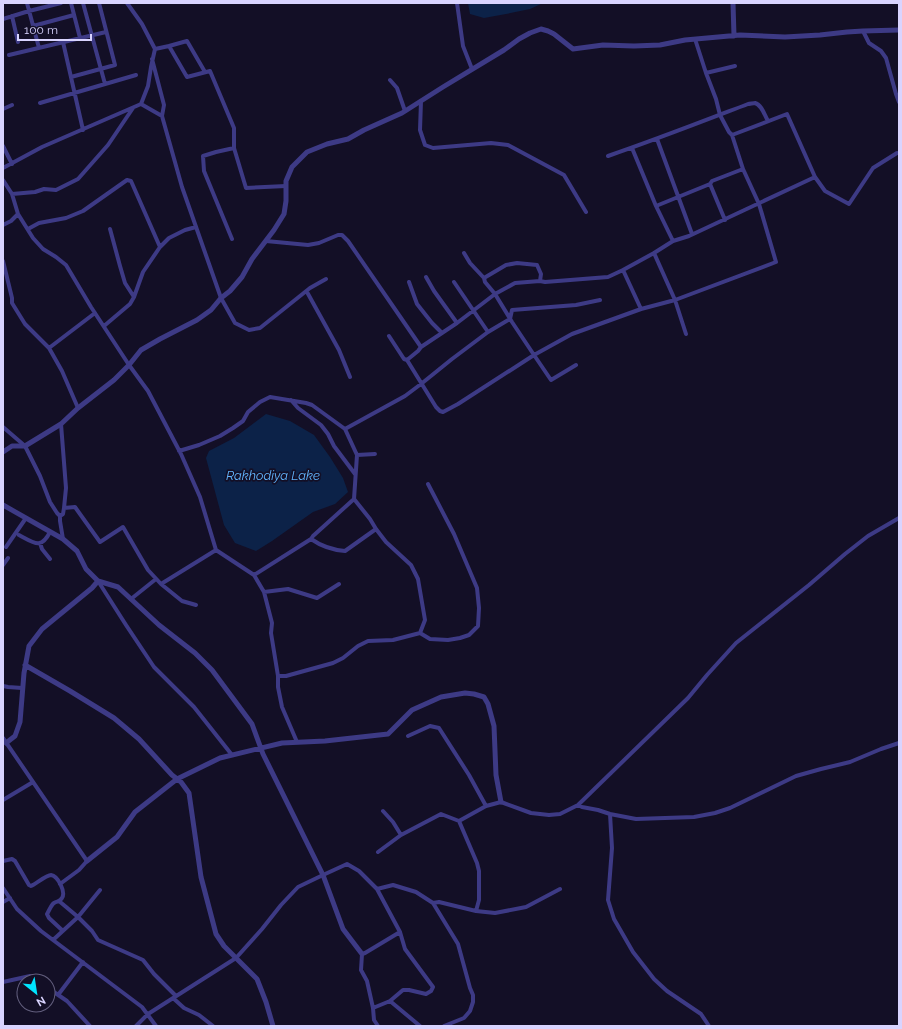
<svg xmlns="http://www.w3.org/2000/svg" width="902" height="1029" viewBox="0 0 902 1029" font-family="Raleway,sans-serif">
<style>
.water{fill:#0c2248}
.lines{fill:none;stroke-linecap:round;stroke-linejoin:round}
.minor{stroke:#3d3a85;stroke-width:4}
.tertiary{stroke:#3d3a85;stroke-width:5}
.labels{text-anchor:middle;stroke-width:3.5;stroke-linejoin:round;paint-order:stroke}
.water-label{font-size:13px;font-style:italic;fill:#62b6ff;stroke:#130f26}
</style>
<rect width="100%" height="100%" fill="#130f26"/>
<path class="water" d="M 468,3 L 543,3 L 530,9 L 506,14 L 484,18 L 470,14 Z
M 266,414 L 290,421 L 314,435 L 330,457 L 343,478 L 348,492 L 335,504 L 313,512 L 272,541 L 256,551 L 235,543 L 224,525 L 206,458 L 209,451 L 234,438 Z"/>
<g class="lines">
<path class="minor" d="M 27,3 L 39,48
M 71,3 L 80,38
M 83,3 L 105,84
M 457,3 L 463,46 L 472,69
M 12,16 L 18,42
M 3,19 L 29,11 L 61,3
M 33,26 L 74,15
M 863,31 L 869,43 L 881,51 L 886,58 L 896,94 L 899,102
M 63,42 L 83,130
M 169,46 L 187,41 L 205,72
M 155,49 L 169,46 L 187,77 L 210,71 L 234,128 L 234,148 L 216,152 L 203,156 L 204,171 L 232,239
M 9,55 L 106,32
M 152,59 L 164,105 L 162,116 L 182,187 L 221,298 L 235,323 L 249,330 L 260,328 L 310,288 L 326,279
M 706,73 L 735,66
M 71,77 L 115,65 L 99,3
M 390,80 L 397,88 L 405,111
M 421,101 L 420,130 L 425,145 L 433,148 L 491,143 L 508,145 L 564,175 L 586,212
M 40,103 L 136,75
M 141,104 L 162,116
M 3,109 L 12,105
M 657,139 L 692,234
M 3,146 L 12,164
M 234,148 L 246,188 L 286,186
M 632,148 L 656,206 L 673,241
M 608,156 C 655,140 701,122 748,104 C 749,104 754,103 755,103 C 762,105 765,116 768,121
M 3,168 L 42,147 L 141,104 L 148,86 L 151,67 L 155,49 L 142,24 L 127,3
M 815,177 L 825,191 L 849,204 L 873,168 L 897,153
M 3,180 L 12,194 L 18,214 L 33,238 L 43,249 L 56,257 L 66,265 L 91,307 L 129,365 L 148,391 L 181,454 L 200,497 L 216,550 L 254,575 L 264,592 L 272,623 L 271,633 L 278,676 L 278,687 L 282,707 L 297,742
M 710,184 L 725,220
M 12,194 L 35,192 L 44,189 L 56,190 L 78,179 L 108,145 L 133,108
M 656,206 L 710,184 L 712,181 L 743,169
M 3,225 L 11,221 L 18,214
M 28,229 L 39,223 L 66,218 L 83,211 L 127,180 L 131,181 L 160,247
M 110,229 L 120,266 L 125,283 L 134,297
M 266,241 L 308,245 L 319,243 L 338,235 L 342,235 L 348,241 L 421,347
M 654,253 L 675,300 L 686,334
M 3,261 L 12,298 L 12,303 L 25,324 L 49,348 L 62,371 L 78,408
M 426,277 L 434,291 L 457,323
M 484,278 L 506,265 L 517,263 L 537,265 L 541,274 L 540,281
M 409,282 L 417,304 L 432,323 L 442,333
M 454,282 L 488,332
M 307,292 L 339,350 L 350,377
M 641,309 L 623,270 L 654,253 L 673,241 L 689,236 L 815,177 L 787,114 L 732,135
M 104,326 L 130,304 L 134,297 L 143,272 L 160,247 L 169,238 L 185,230 L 196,227
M 389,336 L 404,359 L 407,360 L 436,407 L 440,411 L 443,412 L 458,404 L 534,355 L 512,322 L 495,294 L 485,282 L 484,278 L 470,263 L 464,253
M 49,348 L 95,313
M 407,360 L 418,351 L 421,347 L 457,323 L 495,294 L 515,283 L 540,281 L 545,282 L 608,277 L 623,270
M 576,365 L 551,380 L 534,355 L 572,334 L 641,309 L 675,300 L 776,262 L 759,204 L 743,169 L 732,135 L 729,132 L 720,115 L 716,99 L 706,73 L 695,39
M 291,400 L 298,408 L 321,425 L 328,434 L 334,446 L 355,474
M 61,424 L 66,488 L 64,508 L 63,514 L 60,516 L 60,521 L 63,539
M 3,427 L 25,446 L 40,476 L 50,502 L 57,513 L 60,516
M 345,429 L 405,396 L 421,384 L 452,359 L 488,332 L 510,319 L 512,310 L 576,305 L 600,300
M 179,451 L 199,445 L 220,436 L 233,428 L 243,421 L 248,412 L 260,402 L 270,397 L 306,403 L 312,405 L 345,429 L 357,455 L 354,499 L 370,519 L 376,529 L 386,542 L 411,565 L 418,579 L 425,620 L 420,633
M 357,455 L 375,454
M 64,508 L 75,507 L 100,542 L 123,527 L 148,570 L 161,584
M 19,535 C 34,543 41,550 50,532
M 311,539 C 321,546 333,550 345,551 L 376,529
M 40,543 L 42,549 L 50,559
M 6,547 L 26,518
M 3,565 L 8,558
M 254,575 L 311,539 L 313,536 L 354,499
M 98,581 L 126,625 L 154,667 L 194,707 L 232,755
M 264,592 L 288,589 L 317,598 L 339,584
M 131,599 L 156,579
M 196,605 L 182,601 L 161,584 L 216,550
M 278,676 L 286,676 L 333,663 L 343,658 L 358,646 L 368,641 L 393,640 L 420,633 L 430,639 L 448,640 L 460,638 L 469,635 L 478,626 L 479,608 L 477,588 L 454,534 L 428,484
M 3,686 L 8,687 L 22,688
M 408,736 L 430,726 L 439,728 L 469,775 L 486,806
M 3,738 L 87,861 L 79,870 L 60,884
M 3,800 L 33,782
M 578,805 L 582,807 L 598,810 L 610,814 L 636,819 L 694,817 L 715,813 L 730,808 L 796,776 L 821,769 L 850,762 L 881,749 L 899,743
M 383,811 L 393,822 L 401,835
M 610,814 L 612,848 L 608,900 L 614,919 L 633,952 L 654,979 L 667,991 L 701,1014 L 709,1026
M 459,821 L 486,806 L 501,802 L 531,813 L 549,815 L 560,814 L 578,805 L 688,698 L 707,675 L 736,643 L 809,585 L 845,554 L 868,536 L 899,518
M 378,852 L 401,835 L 441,814 L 459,821 L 477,863 L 479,871 L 479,900 L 476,911
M 3,861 L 12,859 L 15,861 L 29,885 L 31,886 C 36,884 46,875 51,875 C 58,876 66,892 62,898 C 60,902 57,901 54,903 C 51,905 49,911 47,914 L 49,918 L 63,931
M 3,888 L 17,909 L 41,931 L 142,1007 L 156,1026
M 377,889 L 393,885 L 416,892 L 433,903 L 458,944 L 470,988 L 473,995 L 473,1002 L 470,1011 L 464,1018 L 444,1026
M 59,901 L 78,917 L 92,931 L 98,940 L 143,960 L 154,974 L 176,996
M 3,902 L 10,898
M 433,903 L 439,902 L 476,911 L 495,913 L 526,907 L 560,889
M 53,940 L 78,917 L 100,890
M 3,982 L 30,976 L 37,981
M 48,988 L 67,1001 L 90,1026
M 58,995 L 83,962
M 173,998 L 184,1008 L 199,1015 L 213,1026
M 390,1001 L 420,1026
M 373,1008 L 390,1001 L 403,990 L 409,990 L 426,994 L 431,991 L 433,987 L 405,949 L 400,932
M 136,1026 L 148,1014 L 236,958 L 262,929 L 281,905 L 298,887 L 323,875 L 347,864 L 359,871 L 377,889 L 400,932 L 365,953 L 362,954 L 361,970 L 367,981 L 373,1008 L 374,1020 L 378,1026"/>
<path class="tertiary" d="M 733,3 L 734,36
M 3,452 L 12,446 L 25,446 L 61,424 L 78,408 L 114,380 L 129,365 L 141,350 L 160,339 L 197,320 L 211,310 L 221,298 L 230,291 L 242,277 L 252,259 L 274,230 L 284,214 L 286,201 L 286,181 L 292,167 L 307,152 L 327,144 L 348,139 L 364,130 L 402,113 L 443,87 L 504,50 L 519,39 L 530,33 L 541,29 L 548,31 L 554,34 L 573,49 L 603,45 L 634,46 L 660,45 L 685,40 L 740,35 L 785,37 L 820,35 L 847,32 L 863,31 L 899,30
M 3,505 L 63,539 L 77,551 L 86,569 L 98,581 L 118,587 L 159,625 L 195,653 L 212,670 L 252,724 L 263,754 L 323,875 L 343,929 L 362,954
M 25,665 L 70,691 L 114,718 L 139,739 L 172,775 L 181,782 L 189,793 L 201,877 L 216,934 L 224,946 L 257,979 L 266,1002 L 273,1026
M 6,743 L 15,736 L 20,722 L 24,673 L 29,646 L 42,629 L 92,588 L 98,581
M 87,861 L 117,837 L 135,812 L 177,779 L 220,758 L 282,743 L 325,741 L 388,734 L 412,710 L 441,697 L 465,693 L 474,694 L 484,697 L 488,704 L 494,726 L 496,775 L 501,802"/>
</g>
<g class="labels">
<g class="water-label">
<text x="273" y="480">Rakhodiya Lake</text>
</g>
</g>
<rect width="902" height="1029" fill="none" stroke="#d9d4ff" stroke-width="8"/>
<g transform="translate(36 993) rotate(150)"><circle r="19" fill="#130f26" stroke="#625e7d"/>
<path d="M0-3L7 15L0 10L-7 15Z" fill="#00e5ff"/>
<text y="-6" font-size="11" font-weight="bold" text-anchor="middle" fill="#d9d4ff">N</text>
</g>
<path d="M18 34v6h73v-6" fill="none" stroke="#d9d4ff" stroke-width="2"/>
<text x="24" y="34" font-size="12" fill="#d9d4ff" stroke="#130f26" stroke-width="3" paint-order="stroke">100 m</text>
</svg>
